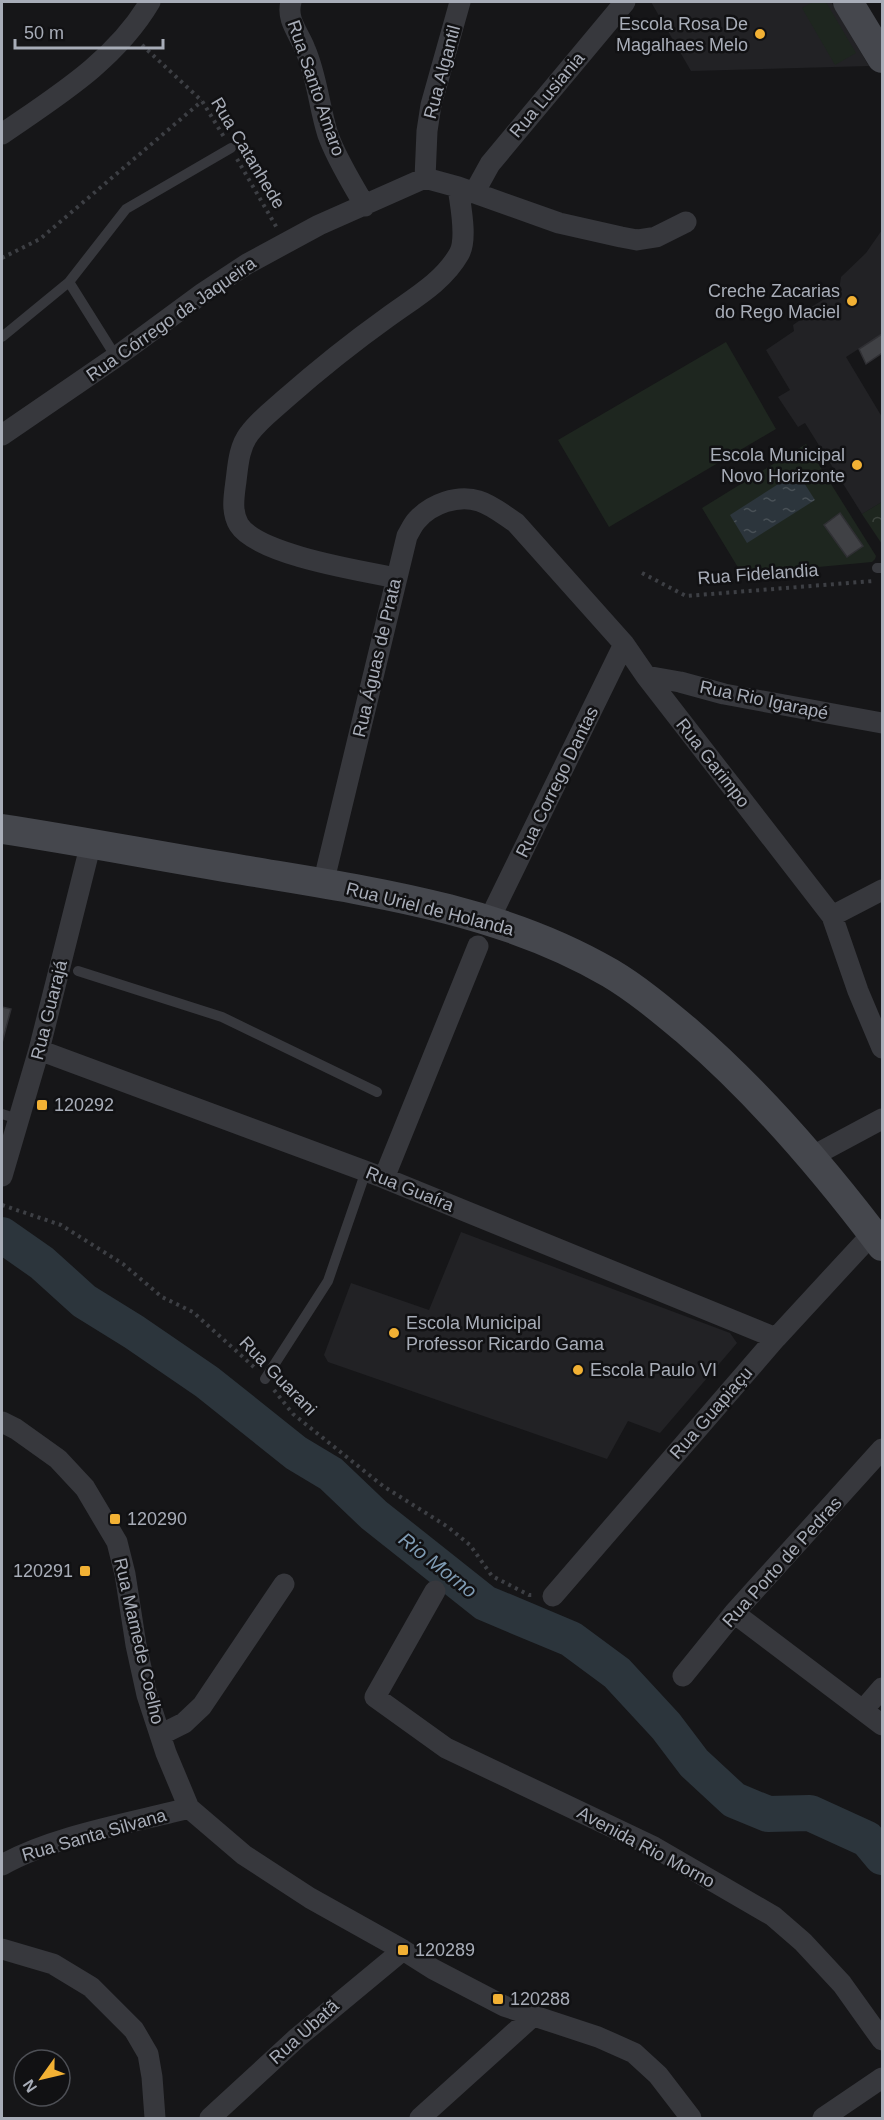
<svg xmlns="http://www.w3.org/2000/svg" width="884" height="2120" viewBox="0 0 884 2120" font-family="Helvetica,sans-serif">
<style>
.built{fill:#222225}
.grass{fill:#1e261f}
.park{fill:url(#park-crowns)}
.water{fill:url(#water-ripples)}
.lines{fill:none;stroke-linecap:round;stroke-linejoin:round}
.river{stroke:#2c353c;stroke-width:36}
.building{fill:#404145;stroke:#303034;stroke-width:1.5}
.path{stroke:#3d3f44;stroke-width:4;stroke-dasharray:3 4.5;stroke-linecap:butt}
.lane{stroke:#37383d;stroke-width:10}
.street{stroke:#37383d;stroke-width:21}
.secondary{stroke:#45474d;stroke-width:30}
.poi-dot{fill:#f2b134;stroke:#111113;stroke-width:2}
.labels{text-anchor:middle;stroke-width:5;stroke-linejoin:round;paint-order:stroke}
.poi-label{font-size:18px;fill:#a8adb8;stroke:#111113;text-anchor:start}
.street-label{font-size:18px;fill:#a8adb8;stroke:#111113}
.water-label{font-size:20px;font-style:italic;fill:#7f9bb3;stroke:#111113}
</style>
<defs>
<pattern id="park-crowns" width="20" height="18" patternUnits="userSpaceOnUse" patternTransform="scale(1.5)"><rect width="20" height="18" fill="#1e261f"/><path d="M2 6a3 3 0 1 1 6 0M12 15a3 3 0 1 1 6 0" fill="none" stroke="#3c433d"/></pattern>
<pattern id="water-ripples" width="26" height="14" patternUnits="userSpaceOnUse" patternTransform="scale(1.5)"><rect width="26" height="14" fill="#2c353c"/><path d="M2 4q2-2 4 0t4 0M15 11q2-2 4 0t4 0" fill="none" stroke="#485056"/></pattern>
</defs>
<rect width="100%" height="100%" fill="#161618"/>
<path class="built" d="M 651,2 L 831,2 L 869,66 L 691,71 Z
M 882,230 L 882,334 L 846,357 L 882,417 L 882,502 L 862,514 L 805,423 L 798,427 L 778,397 L 790,390 L 766,350 L 794,331 L 793,325 L 803,318 L 803,312 L 839,290 L 841,277 L 866,253 Z
M 461,1232 L 730,1333 L 737,1343 L 660,1433 L 628,1421 L 607,1459 L 328,1362 L 324,1355 L 351,1283 L 429,1310 Z"/>
<path class="grass" d="M 813,2 L 826,2 L 856,53 L 835,65 L 802,8 Z
M 726,342 L 776,429 L 609,527 L 558,440 Z
M 806,444 L 876,556 L 875,559 L 872,562 L 742,574 L 702,508 Z"/>
<path class="park" d="M 882,502 L 882,544 L 862,514 Z"/>
<path class="water" d="M 797,472 L 815,500 L 747,543 L 730,515 Z"/>
<g class="lines">
<path class="river" d="M 2,1235 L 42,1263 L 84,1301 L 134,1332 L 207,1382 L 296,1453 L 331,1474 L 374,1515 L 485,1603 L 571,1639 L 617,1673 L 666,1726 L 694,1763 L 734,1800 L 768,1814 L 810,1813 L 867,1839 L 882,1857"/>
</g>
<path class="building" d="M 882,334 L 882,353 L 866,364 L 859,349 Z
M 840,513 L 863,546 L 847,557 L 824,525 Z
M 2,1007 L 11,1009 L 2,1043 Z"/>
<g class="lines">
<path class="path" d="M 142,45 L 202,101 L 224,137
M 237,159 L 277,228
M 2,258 L 40,239 L 202,101
M 642,573 L 686,596 L 873,581
M 2,1205 L 61,1225 L 123,1264 L 162,1297 L 193,1312 L 255,1368
M 274,1390 L 293,1414 L 383,1486 L 448,1527 L 470,1545 L 492,1576 L 529,1595 L 535,1595"/>
<path class="lane" d="M 69,282 L 116,357
M 2,337 L 69,282 L 126,209 L 231,148
M 877,568 L 882,568
M 78,971 L 222,1017 L 377,1092
M 2,1114 L 18,1119
M 265,1379 L 328,1281 L 366,1171"/>
<path class="street" d="M 291,2 C 286,20 299,33 305,49 C 317,76 319,107 328,135 C 337,160 352,183 365,206
M 2,134 C 57,96 115,61 150,2
M 425,178 L 427,131 L 431,105 L 460,2
M 474,193 L 490,164 L 625,2
M 2,435 L 116,357 L 203,293 L 247,264 L 319,225 L 425,178 L 458,187 L 559,223 L 621,237 L 637,240 L 656,237 L 686,222
M 397,578 C 362,571 258,555 239,525 C 231,512 234,496 236,481 C 238,465 239,447 249,434 C 259,420 273,410 285,399 C 318,370 353,342 388,317 C 414,298 443,282 459,254 C 468,239 460,204 458,187
M 646,676 L 680,682 L 724,694 L 882,723
M 323,884 L 407,536 C 410,531 413,524 417,520 C 431,504 458,494 479,501 C 492,505 504,515 516,523 L 624,644 L 646,676 L 832,916 L 858,991 L 882,1048
M 832,916 L 882,890
M 489,920 L 624,644
M 39,1050 L 384,1178 L 776,1338
M 811,1157 L 882,1119
M 2,1176 L 39,1050 L 91,843
M 384,1178 L 478,946
M 2,1422 L 16,1429 L 58,1459 L 85,1488 L 117,1542 L 125,1574 L 136,1645 L 147,1695 L 166,1753 L 189,1808 L 244,1855 L 310,1898 L 403,1950 L 433,1969 L 504,2006 L 598,2037 L 634,2053 L 658,2075 L 691,2118
M 435,1591 L 375,1697 L 446,1748 L 654,1847 L 773,1916 L 803,1942 L 842,1984 L 882,2040
M 553,1596 L 776,1338 L 873,1233
M 734,1613 L 882,1725
M 683,1676 L 734,1613 L 882,1449
M 863,1710 L 882,1688
M 160,1735 L 184,1723 L 202,1706 L 284,1584
M 2,1865 C 53,1836 131,1823 189,1808
M 2,1949 L 53,1964 L 91,1987 L 134,2030 L 148,2054 L 152,2077 L 155,2118
M 210,2118 L 298,2037 L 403,1950
M 420,2118 L 533,2016
M 823,2118 L 882,2078"/>
<path class="secondary" d="M 848,2 L 882,58
M 2,829 C 82,841 162,857 243,870 C 368,891 499,908 610,973 C 637,989 663,1011 687,1031 C 760,1094 824,1169 882,1246"/>
</g>
<g class="poi-dot">
<circle cx="760" cy="34" r="6"/>
<circle cx="852" cy="301" r="6"/>
<circle cx="857" cy="465" r="6"/>
<rect x="36" y="1099" width="12" height="12" rx="3"/>
<circle cx="394" cy="1333" r="6"/>
<circle cx="578" cy="1370" r="6"/>
<rect x="109" y="1513" width="12" height="12" rx="3"/>
<rect x="79" y="1565" width="12" height="12" rx="3"/>
<rect x="397" y="1944" width="12" height="12" rx="3"/>
<rect x="492" y="1993" width="12" height="12" rx="3"/>
</g>
<g class="labels">
<g class="poi-label">
<text x="748" y="30" text-anchor="end">Escola Rosa De<tspan x="748" dy="21">Magalhaes Melo</tspan></text>
<text x="840" y="297" text-anchor="end">Creche Zacarias<tspan x="840" dy="21">do Rego Maciel</tspan></text>
<text x="845" y="461" text-anchor="end">Escola Municipal<tspan x="845" dy="21">Novo Horizonte</tspan></text>
<text x="54" y="1111">120292</text>
<text x="406" y="1329">Escola Municipal<tspan x="406" dy="21">Professor Ricardo Gama</tspan></text>
<text x="590" y="1376">Escola Paulo VI</text>
<text x="127" y="1525">120290</text>
<text x="73" y="1577" text-anchor="end">120291</text>
<text x="415" y="1956">120289</text>
<text x="510" y="2005">120288</text>
</g>
<g class="street-label">
<text transform="translate(442 72) rotate(-75)" y="6">Rua Algantil</text>
<text transform="translate(316 88) rotate(71)" y="6">Rua Santo Amaro</text>
<text transform="translate(547 95) rotate(-50)" y="6">Rua Lusiania</text>
<text transform="translate(248 153) rotate(59)" y="6">Rua Catanhede</text>
<text transform="translate(171 319) rotate(-35)" y="6">Rua Córrego da Jaqueira</text>
<text transform="translate(758 574) rotate(-4)" y="6">Rua Fidelandia</text>
<text transform="translate(377 658) rotate(-77)" y="6">Rua Águas de Prata</text>
<text transform="translate(764 700) rotate(12)" y="6">Rua Rio Igarapé</text>
<text transform="translate(713 763) rotate(52)" y="6">Rua Garimpo</text>
<text transform="translate(557 782) rotate(-64)" y="6">Rua Corrego Dantas</text>
<text transform="translate(430 909) rotate(14)" y="6">Rua Uriel de Holanda</text>
<text transform="translate(49 1010) rotate(-76)" y="6">Rua Guarajá</text>
<text transform="translate(410 1189) rotate(22)" y="6">Rua Guaíra</text>
<text transform="translate(278 1376) rotate(46)" y="6">Rua Guarani</text>
<text transform="translate(711 1413) rotate(-49)" y="6">Rua Guapiaçu</text>
<text transform="translate(782 1562) rotate(-48)" y="6">Rua Porto de Pedras</text>
<text transform="translate(139 1641) rotate(77)" y="6">Rua Mamede Coelho</text>
<text transform="translate(94 1835) rotate(-16)" y="6">Rua Santa Silvana</text>
<text transform="translate(646 1847) rotate(28)" y="6">Avenida Rio Morno</text>
<text transform="translate(304 2032) rotate(-42)" y="6">Rua Ubatã</text>
</g>
<g class="water-label">
<text transform="translate(438 1565) rotate(38)" y="7">Rio Morno</text>
</g>
</g>
<rect width="884" height="2120" fill="none" stroke="#a8adb8" stroke-width="6"/>
<g transform="translate(42 2078) rotate(236)"><circle r="28" fill="#111113" stroke="#4d4f55" stroke-width="1.5"/>
<path d="M0-4.5L10 22L0 15L-10 22Z" fill="#f2b134"/>
<text y="-9" font-size="16" font-weight="bold" text-anchor="middle" fill="#a8adb8">N</text>
</g>
<path d="M15 39v9h148v-9" fill="none" stroke="#a8adb8" stroke-width="3"/>
<text x="24" y="39" font-size="18" fill="#a8adb8" stroke="#111113" stroke-width="4.5" paint-order="stroke">50 m</text>
</svg>
